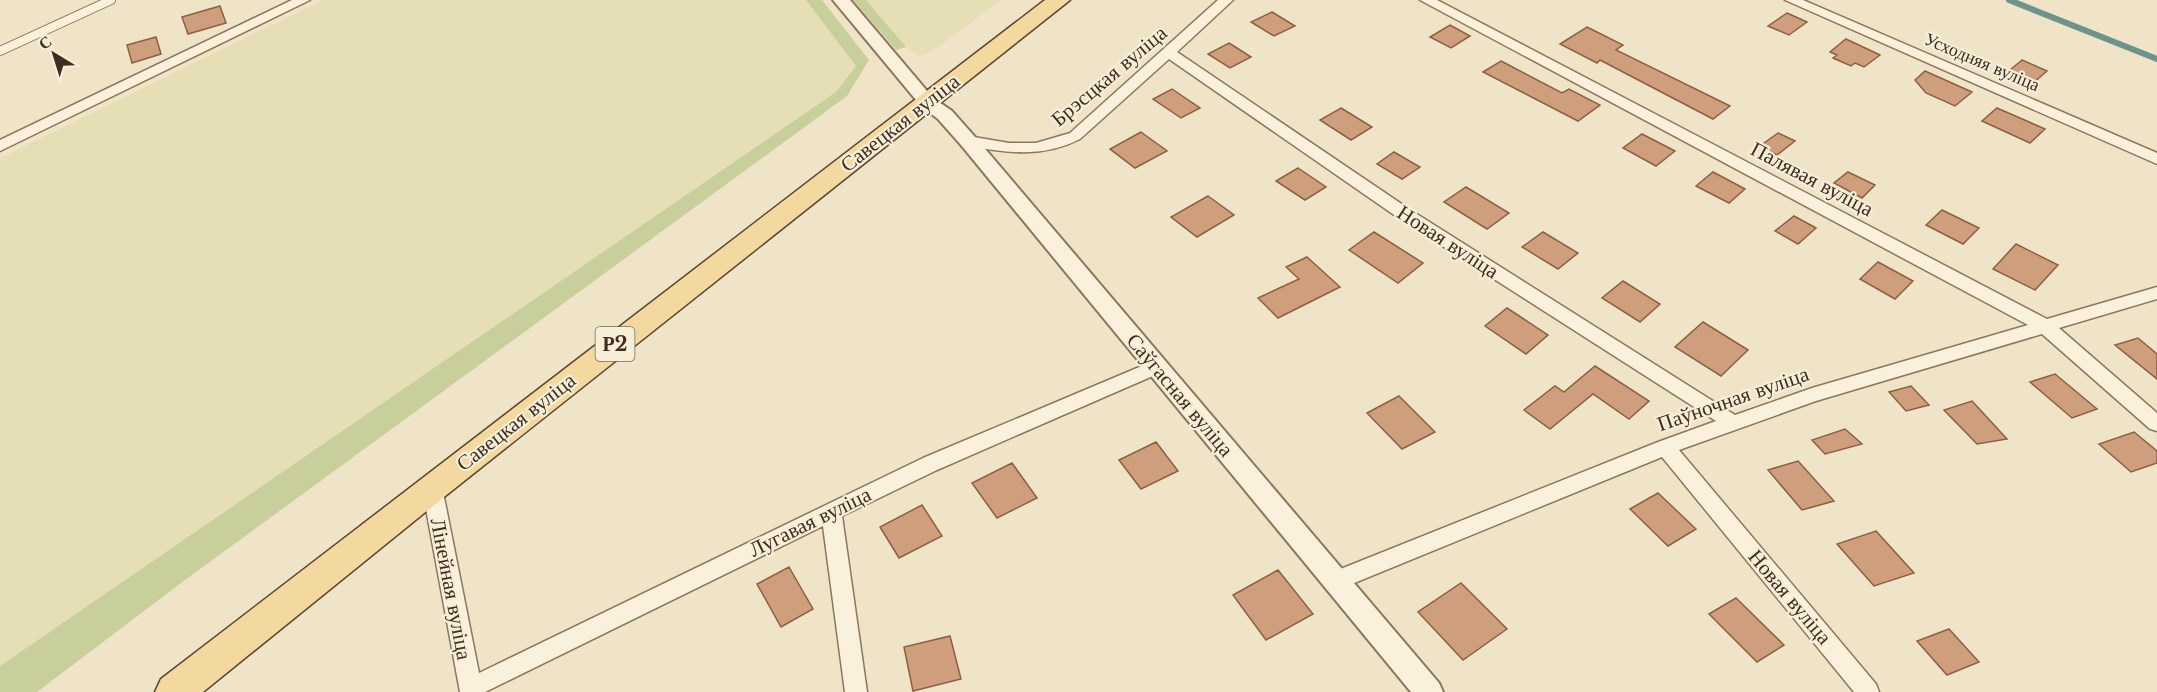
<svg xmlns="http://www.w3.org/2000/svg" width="2157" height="692" viewBox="0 0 2157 692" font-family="'Libre Baskerville',serif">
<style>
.farmland{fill:#e6deb5}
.green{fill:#c9cf9b}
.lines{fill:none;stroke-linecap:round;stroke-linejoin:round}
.stream{stroke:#6f938a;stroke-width:6}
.building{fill:#cf9f7d;stroke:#8d5f41;stroke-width:1.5}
.service-casing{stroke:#8d765c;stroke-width:10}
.minor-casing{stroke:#8d765c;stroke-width:3}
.tertiary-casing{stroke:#8d765c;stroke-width:4}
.primary-casing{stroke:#5b4430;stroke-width:3}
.service{stroke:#faf1dc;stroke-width:8}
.minor{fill:#faf1dc;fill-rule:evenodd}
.tertiary{fill:#faf1dc;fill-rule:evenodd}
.primary{fill:#f3d9a0;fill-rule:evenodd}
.labels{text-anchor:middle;stroke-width:4.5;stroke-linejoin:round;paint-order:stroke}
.far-street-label{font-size:18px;fill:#3d2e20;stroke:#f7eed8}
.shield{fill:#f7eed8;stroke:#756857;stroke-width:1.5}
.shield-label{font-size:20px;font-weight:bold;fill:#3d2e20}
.street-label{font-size:21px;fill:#3d2e20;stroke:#f7eed8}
</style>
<rect width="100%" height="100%" fill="#f0e4c8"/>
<path class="farmland" d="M 323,0 L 806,0 L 856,66 L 836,92 L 0,666 L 0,158 Z
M 866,0 L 1001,0 L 931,52 L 920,56 L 906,47 Z"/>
<path class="green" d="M 806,0 L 822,0 L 869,60 L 847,96 L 181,583 L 37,692 L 0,692 L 0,666 L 836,92 L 856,66 Z
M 853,0 L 866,0 L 906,47 L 896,50 Z"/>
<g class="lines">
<path class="stream" d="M 2009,0 L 2157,59"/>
</g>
<path class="building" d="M 220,6 L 226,23 L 188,34 L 182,17 Z
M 1272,12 L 1295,26 L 1274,36 L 1251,22 Z
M 1787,13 L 1807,22 L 1789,35 L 1768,26 Z
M 1450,25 L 1470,36 L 1451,48 L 1430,37 Z
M 1587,27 L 1623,45 L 1616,50 L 1730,106 L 1713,119 L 1600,60 L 1597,63 L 1560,44 Z
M 156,37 L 161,54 L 132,63 L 127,45 Z
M 1846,39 L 1880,55 L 1864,67 L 1855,63 L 1851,66 L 1833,58 L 1837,55 L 1830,52 Z
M 1229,43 L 1251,57 L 1230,68 L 1208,54 Z
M 2022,60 L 2047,71 L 2031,85 L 2005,74 Z
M 1501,61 L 1562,93 L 1569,89 L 1600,105 L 1578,121 L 1483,72 Z
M 1925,71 L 1972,92 L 1955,106 L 1926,93 L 1915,80 Z
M 1172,89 L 1200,108 L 1181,118 L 1153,99 Z
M 1341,108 L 1372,127 L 1351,140 L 1320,120 Z
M 1997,108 L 2045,129 L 2030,143 L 1982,121 Z
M 1141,132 L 1167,151 L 1135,168 L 1110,149 Z
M 1778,133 L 1795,141 L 1777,155 L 1760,146 Z
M 1642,134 L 1675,151 L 1656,166 L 1623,148 Z
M 1394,152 L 1420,167 L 1402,179 L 1377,164 Z
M 1298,168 L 1326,187 L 1305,200 L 1276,181 Z
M 1713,172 L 1745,189 L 1729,203 L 1696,186 Z
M 1848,172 L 1875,185 L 1862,198 L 1834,183 Z
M 1466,187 L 1509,213 L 1487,229 L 1444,202 Z
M 1208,196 L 1234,215 L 1197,237 L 1171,217 Z
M 1942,210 L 1979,228 L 1963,244 L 1926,225 Z
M 1794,216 L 1816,228 L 1798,244 L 1775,231 Z
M 1374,232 L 1423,263 L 1398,283 L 1349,250 Z
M 1543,232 L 1578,253 L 1558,269 L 1522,247 Z
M 2016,244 L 2058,265 L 2035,290 L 1993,269 Z
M 1307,257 L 1340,287 L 1278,318 L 1258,298 L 1299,279 L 1286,267 Z
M 1878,262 L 1913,281 L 1895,299 L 1860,279 Z
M 1623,281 L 1660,304 L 1640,322 L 1602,298 Z
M 1507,308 L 1548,335 L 1526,354 L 1485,326 Z
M 1703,322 L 1748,350 L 1721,376 L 1675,347 Z
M 2138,338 L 2157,354 L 2157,379 L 2115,345 Z
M 1595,366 L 1649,401 L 1629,419 L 1593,394 L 1550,429 L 1524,410 L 1555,386 L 1564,392 Z
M 2055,374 L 2097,409 L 2072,418 L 2030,382 Z
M 1911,386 L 1929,405 L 1906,411 L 1889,392 Z
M 1399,396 L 1435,432 L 1402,449 L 1367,413 Z
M 1972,401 L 2007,439 L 1977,444 L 1944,410 Z
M 1845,429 L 1862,444 L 1825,454 L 1812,440 Z
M 2134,432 L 2157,451 L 2157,463 L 2131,472 L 2099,444 Z
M 1156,442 L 1178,471 L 1141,489 L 1119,460 Z
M 1798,461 L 1834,501 L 1802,510 L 1768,470 Z
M 1012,463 L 1037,498 L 997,518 L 972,483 Z
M 1658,493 L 1696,529 L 1668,546 L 1630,509 Z
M 922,505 L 942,536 L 899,558 L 880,527 Z
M 1876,531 L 1914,573 L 1874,586 L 1837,544 Z
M 789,567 L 813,609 L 781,627 L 757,584 Z
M 1278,570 L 1313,614 L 1266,640 L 1233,595 Z
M 1461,583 L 1507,629 L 1463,660 L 1418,612 Z
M 1736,598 L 1784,645 L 1757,662 L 1709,614 Z
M 1949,629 L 1979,662 L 1947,675 L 1917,641 Z
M 950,636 L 961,679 L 913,691 L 904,647 Z"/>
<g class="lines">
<defs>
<path id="service" d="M 0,51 L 111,0"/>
<path id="minor" d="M 292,0 L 310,0 L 0,151 L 0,140 Z
M 1218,0 L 1233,0 L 1177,52 L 1412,211 L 1735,415 L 1812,388 L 2028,325 L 1420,0 L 1437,0 L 2047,319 L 2157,287 L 2157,299 L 2059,328 L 2157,413 L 2157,431 L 2150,429 L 2042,334 L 1816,401 L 1679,450 L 1876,684 L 1879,692 L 1854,692 L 1662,457 L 1342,588 L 1335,590 L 1328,588 L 1324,581 L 1328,574 L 1658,442 L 1716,421 L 1400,219 L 1169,59 L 1080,139 C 1043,158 1008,153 968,146 L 960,141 L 968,136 L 1009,143 L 1036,143 L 1070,133 Z
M 1785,0 L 1803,0 L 2157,153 L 2157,164 Z
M 1156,360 L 1162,362 L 1165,367 L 1162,372 L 937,470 L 842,516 L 867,692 L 845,692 L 823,526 L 485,692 L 460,692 L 422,487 L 425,481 L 432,479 L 439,481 L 442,487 L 479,673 L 923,458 Z"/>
<path id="tertiary" d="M 833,0 L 850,0 L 933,98 L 952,111 L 975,137 L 1439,683 L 1443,692 L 1411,692 L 961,145 L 938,119 L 921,106 Z"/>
<path id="primary" d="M 1045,0 L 1070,0 L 444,497 L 203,692 L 155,692 L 161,679 Z"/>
</defs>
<use href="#service" class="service-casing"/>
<use href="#minor" class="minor-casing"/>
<use href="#tertiary" class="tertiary-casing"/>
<use href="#primary" class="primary-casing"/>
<use href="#service" class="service"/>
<use href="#minor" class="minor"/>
<use href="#tertiary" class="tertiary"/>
<use href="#primary" class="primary"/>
</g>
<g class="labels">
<g class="far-street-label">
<text transform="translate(1982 62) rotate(23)" y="6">Усходняя вуліца</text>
</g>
<rect class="shield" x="595.5" y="327" width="39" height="34" rx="4.5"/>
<g class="shield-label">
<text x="615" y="351">Р2</text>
</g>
<g class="street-label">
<text transform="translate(1109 76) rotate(-40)" y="7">Брэсцкая вуліца</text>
<text transform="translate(900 123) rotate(-38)" y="7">Савецкая вуліца</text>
<text transform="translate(1812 179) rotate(28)" y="7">Палявая вуліца</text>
<text transform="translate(1448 242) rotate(33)" y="7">Новая вуліца</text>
<text transform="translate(1180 395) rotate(50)" y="7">Саўгасная вуліца</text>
<text transform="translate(1733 399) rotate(-19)" y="7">Паўночная вуліца</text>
<text transform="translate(516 422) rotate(-38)" y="7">Савецкая вуліца</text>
<text transform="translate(810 522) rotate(-26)" y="7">Лугавая вуліца</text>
<text transform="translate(451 589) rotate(79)" y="7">Лінейная вуліца</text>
<text transform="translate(1790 597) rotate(50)" y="7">Новая вуліца</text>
</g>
</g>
<g transform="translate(54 54) rotate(322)" stroke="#f7eed8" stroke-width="4.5" paint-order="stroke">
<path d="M0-4.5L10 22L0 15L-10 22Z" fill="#3d2e20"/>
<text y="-9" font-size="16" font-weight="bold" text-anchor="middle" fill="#3d2e20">С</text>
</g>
</svg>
